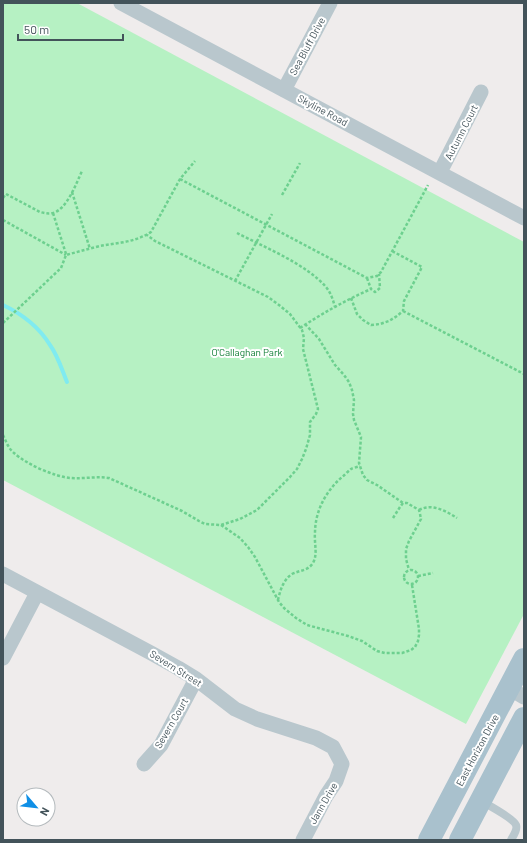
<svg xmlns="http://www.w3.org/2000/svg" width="527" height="843" viewBox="0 0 527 843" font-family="Barlow,sans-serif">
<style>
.green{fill:#b6f1c3}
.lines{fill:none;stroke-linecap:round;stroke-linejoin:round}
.stream{stroke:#80ebf0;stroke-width:4}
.path{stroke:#6dd08f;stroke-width:2.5;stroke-dasharray:3 2;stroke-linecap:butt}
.lane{stroke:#b9c7cd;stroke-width:8}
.street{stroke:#b9c7cd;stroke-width:15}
.primary{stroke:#a9c1cd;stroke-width:22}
.labels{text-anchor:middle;stroke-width:4;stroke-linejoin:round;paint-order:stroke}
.street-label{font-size:10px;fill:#43535a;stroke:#fff}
.park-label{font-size:10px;fill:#117e36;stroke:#fff}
</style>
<rect width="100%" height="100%" fill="#efecec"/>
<path class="green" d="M 3,3 L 77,3 L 524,242 L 524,614 L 466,724 L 3,480 Z"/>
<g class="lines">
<path class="stream" d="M 3,305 C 22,314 39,327 50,345 C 58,356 62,370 67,382"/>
<path class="path" d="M 180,179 L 367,278 L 377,276 L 381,272 L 428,185
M 72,192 L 90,249
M 282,195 L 300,163
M 3,198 L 6,194 L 40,212 C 44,213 48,214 53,213 C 67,209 76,184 82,171
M 53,213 L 66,254
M 3,220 L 66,255
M 237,233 C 264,247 306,264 326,287 C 331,293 333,300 335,307
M 367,278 L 371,289 L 375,292 L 380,288 L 379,274
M 235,281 L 272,214
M 351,298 L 357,314 L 363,320 L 371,325 L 380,324 L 389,321 L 397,316 L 403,311 L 404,301 L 422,267 L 392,251
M 403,311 L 524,374
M 3,323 L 61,268 L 66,255 C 77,252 88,249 100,246 C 117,243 136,242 151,232 L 180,179 L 195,161
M 305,324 L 319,339 L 335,365 L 344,375 L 349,382 L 352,390 L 354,400 L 353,414 L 354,420 L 361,437 L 359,463 L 363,475 L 367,480 L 377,485 L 403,503
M 300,328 C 323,313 346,300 371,289
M 3,435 C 6,441 8,448 14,453 C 26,464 55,477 71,478 C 84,479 96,476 109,478 L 182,511 L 199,521 L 205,524 L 221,525 L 240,519 L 257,510 L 290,477 L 297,469 L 302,459 L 306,449 L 310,435 L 310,422 L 316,414 L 318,409 L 303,349 L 304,338 L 302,330 L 290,314 L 279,305 L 268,297 L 155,241 L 147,235
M 419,510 C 432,503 446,511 457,518
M 393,518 L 400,507 L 403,503 L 407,503 L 419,510 L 420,514 L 421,519 L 409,541 L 406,549 L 406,559 L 409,570
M 221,525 L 240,538 L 248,547 L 255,557 L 279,602 L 284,608 L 296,618 L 307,625 L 348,636 L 362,641 L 377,651 L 385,653 L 402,653 L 411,650 L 415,647 L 418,641 L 419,635 L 419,629 L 412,585
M404 577a7 7 0 1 1 14 0a7 7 0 1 1-14 0Z
M 418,576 L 433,573
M 278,600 C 280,591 283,580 292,574 C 300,570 308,571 313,563 C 318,554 314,543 315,533 C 315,511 326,491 342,477 C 345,475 348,471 351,469 C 353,468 357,467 360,466"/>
<path class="lane" d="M 481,801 C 488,805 513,818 516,825 C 518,830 513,836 511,840"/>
<path class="street" d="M 121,3 L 524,218
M 284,90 L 330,3
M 440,172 L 481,92
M 3,574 L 151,653 L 178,668 L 196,679 L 235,709 L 257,719 L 316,738 L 333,747 L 342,764 L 336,781 L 326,796 L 303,840
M 3,658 L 37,593
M 509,688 L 524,697
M 144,764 L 161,745 L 196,679"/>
<path class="primary" d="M 429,840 L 524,659
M 460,840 L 524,718"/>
</g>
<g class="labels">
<g class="street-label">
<text transform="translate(307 46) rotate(-62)" y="4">Sea Bluff Drive</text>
<text transform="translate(323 110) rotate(28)" y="4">Skyline Road</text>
<text transform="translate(461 132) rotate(-63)" y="4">Autumn Court</text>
<text transform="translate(176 668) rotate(32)" y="4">Severn Street</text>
<text transform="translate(171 723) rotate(-60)" y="4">Severn Court</text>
<text transform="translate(477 750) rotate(-62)" y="4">East Horizon Drive</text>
<text transform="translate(323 803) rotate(-60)" y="4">Jann Drive</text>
</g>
<g class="park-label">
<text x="247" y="356">O'Callaghan Park</text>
</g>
</g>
<rect width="527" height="843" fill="none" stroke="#43535a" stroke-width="8"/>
<g transform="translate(36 807) rotate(118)"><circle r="19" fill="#ffffff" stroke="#b4babd"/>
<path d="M0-3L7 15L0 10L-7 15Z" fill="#0f8fe6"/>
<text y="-6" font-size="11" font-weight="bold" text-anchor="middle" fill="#43535a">N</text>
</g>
<path d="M18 34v6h105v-6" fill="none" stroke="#43535a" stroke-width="2"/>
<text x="24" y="34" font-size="12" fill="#43535a" stroke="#ffffff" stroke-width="3" paint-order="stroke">50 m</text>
</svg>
